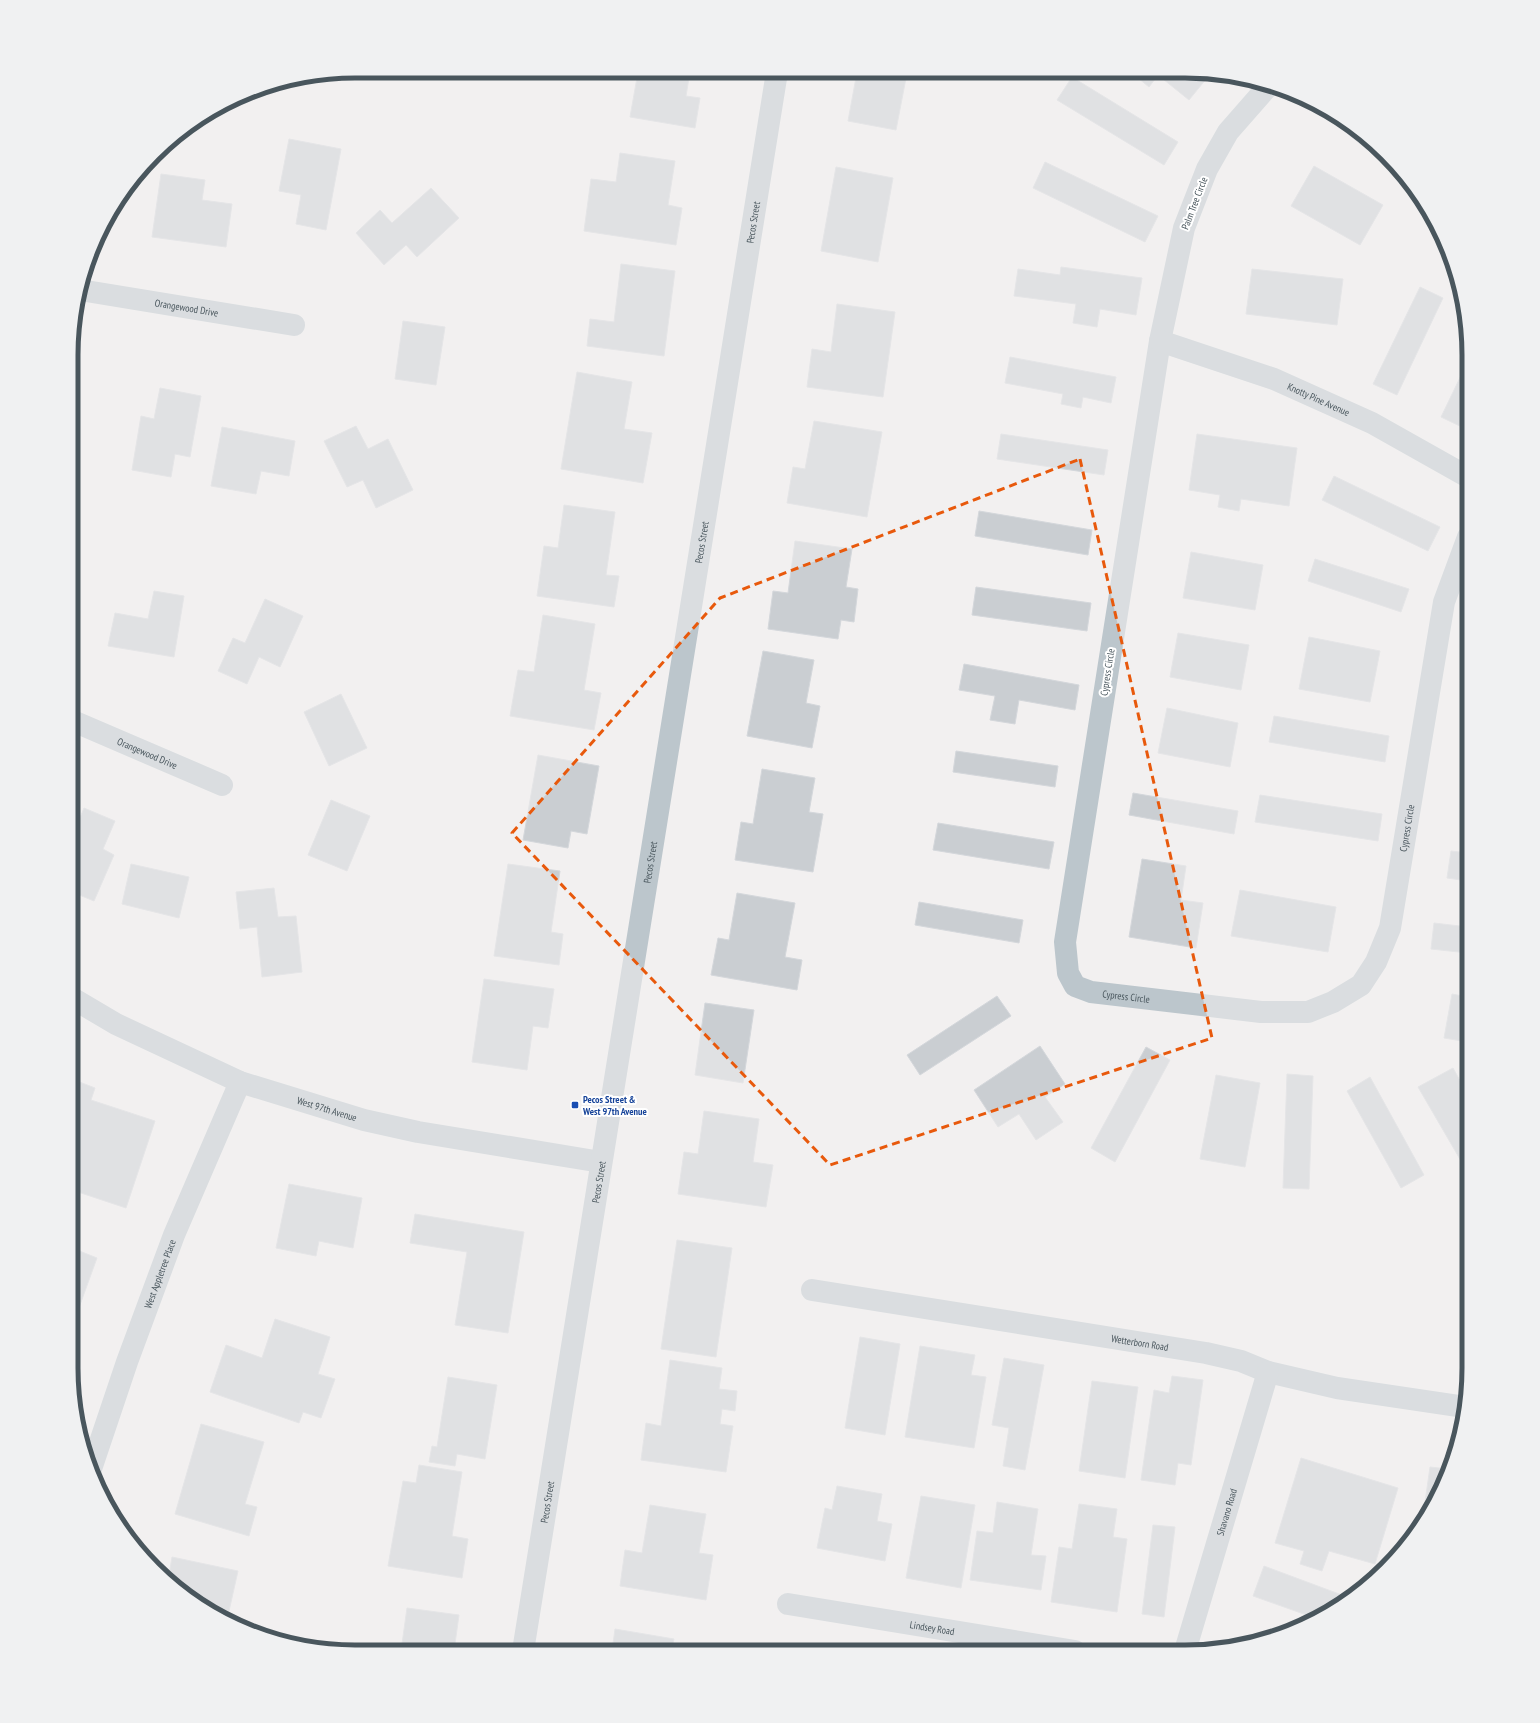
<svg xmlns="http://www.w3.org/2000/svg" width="1540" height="1723" viewBox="0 0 1540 1723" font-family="'PT Sans Narrow',sans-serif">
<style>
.building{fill:#caced2;stroke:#d4d7db}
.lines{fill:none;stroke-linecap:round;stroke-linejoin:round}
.minor{stroke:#bcc6cc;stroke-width:22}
.tertiary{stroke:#bcc6cc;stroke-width:22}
.marked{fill:none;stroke:#e8590c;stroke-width:3;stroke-dasharray:8 5;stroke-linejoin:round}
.transit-dot{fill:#1a4fb4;stroke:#fff;stroke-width:1.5}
.labels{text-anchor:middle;stroke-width:4;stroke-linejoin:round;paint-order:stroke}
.street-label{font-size:10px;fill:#49565d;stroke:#fff}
.transit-label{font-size:10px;font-weight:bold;fill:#164399;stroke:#fff;text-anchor:start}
.rim{fill:none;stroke:#49565d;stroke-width:5}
</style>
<rect width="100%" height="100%" fill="#f2f0f0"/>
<path class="building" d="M 638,72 L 690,72 L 686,96 L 700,98 L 695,128 L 630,117 Z
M 857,72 L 907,73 L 896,130 L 848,121 Z
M 1132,73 L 1211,73 L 1189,100 L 1158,75 L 1149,87 Z
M 1072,77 L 1178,142 L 1164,165 L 1057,100 Z
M 1342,121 L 1386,154 L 1409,183 L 1338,126 Z
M 289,139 L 341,149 L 326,230 L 296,224 L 301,195 L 279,191 Z
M 620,153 L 675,161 L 668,205 L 682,208 L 676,245 L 584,231 L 591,179 L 616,182 Z
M 1045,162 L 1158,216 L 1145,242 L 1033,188 Z
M 1314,166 L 1383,205 L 1360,245 L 1291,206 Z
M 836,167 L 893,178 L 878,262 L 821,251 Z
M 161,174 L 205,180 L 202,200 L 232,204 L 226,247 L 152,237 Z
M 431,188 L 459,218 L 417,257 L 406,245 L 384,265 L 356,233 L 380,210 L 392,223 Z
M 621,264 L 675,271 L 664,356 L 587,346 L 590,319 L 614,322 Z
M 1061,267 L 1142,278 L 1136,315 L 1100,309 L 1097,327 L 1073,323 L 1076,304 L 1014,296 L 1018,269 L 1060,275 Z
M 1252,269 L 1343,279 L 1337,325 L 1246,314 Z
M 1420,287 L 1443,298 L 1397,395 L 1373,384 Z
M 837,304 L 895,312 L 883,397 L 807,387 L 812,349 L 831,352 Z
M 403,321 L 445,327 L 436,385 L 395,379 Z
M 1010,357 L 1116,377 L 1111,403 L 1083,397 L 1081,408 L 1061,404 L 1063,394 L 1005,383 Z
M 1468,361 L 1468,423 L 1466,429 L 1441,417 Z
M 577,372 L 632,382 L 624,429 L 652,433 L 643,483 L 561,469 Z
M 160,388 L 201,396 L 190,457 L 175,454 L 171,477 L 132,470 L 141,416 L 154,419 Z
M 814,421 L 882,432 L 867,517 L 787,503 L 793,467 L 805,469 Z
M 356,426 L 368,449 L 388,439 L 413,490 L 376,508 L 363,480 L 347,487 L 324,441 Z
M 222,427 L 295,441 L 289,476 L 261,471 L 256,494 L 211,486 Z
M 1001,434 L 1108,450 L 1104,475 L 997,459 Z
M 1197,434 L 1297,448 L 1289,506 L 1241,499 L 1239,511 L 1218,507 L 1220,495 L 1189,490 Z
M 1334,476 L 1440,527 L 1428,551 L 1322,500 Z
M 564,505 L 615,512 L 606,575 L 619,576 L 614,607 L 537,596 L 544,546 L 558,548 Z
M 979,511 L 1092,530 L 1088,555 L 975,536 Z
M 795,541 L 852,549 L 846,587 L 858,589 L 854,622 L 841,620 L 838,639 L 768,629 L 773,591 L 788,593 Z
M 1191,552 L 1263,565 L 1255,610 L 1183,598 Z
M 1315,559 L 1409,589 L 1401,612 L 1308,581 Z
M 976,587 L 1091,603 L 1087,631 L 972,615 Z
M 154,591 L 184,596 L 174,657 L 108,646 L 115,613 L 148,619 Z
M 265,599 L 303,616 L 280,667 L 259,657 L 247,684 L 218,671 L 233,638 L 245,643 Z
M 543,615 L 595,624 L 584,690 L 601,693 L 594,730 L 510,716 L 518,670 L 534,672 Z
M 1178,633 L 1249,645 L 1241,690 L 1170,677 Z
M 1309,637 L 1380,651 L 1370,702 L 1299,689 Z
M 763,651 L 814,660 L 806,703 L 820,706 L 812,748 L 747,736 Z
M 964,664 L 1079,685 L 1075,710 L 1019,700 L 1015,724 L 990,720 L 995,696 L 959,690 Z
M 341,694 L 367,748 L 329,766 L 304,712 Z
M 1167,708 L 1238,723 L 1230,767 L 1158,753 Z
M 1274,716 L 1389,736 L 1385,762 L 1269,742 Z
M 956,751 L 1058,766 L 1055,787 L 953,772 Z
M 538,755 L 599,766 L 587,834 L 571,831 L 568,848 L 523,840 Z
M 762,769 L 815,778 L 809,812 L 823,814 L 813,872 L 735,860 L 741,822 L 753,824 Z
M 1133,793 L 1238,811 L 1234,834 L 1129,815 Z
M 1260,795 L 1382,814 L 1378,841 L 1255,822 Z
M 331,800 L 370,816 L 347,871 L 308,855 Z
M 84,808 L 115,821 L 103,849 L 114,855 L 94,901 L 72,892 L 73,831 L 74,832 Z
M 938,823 L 1054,842 L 1049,869 L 933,850 Z
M 1451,851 L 1468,853 L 1468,881 L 1447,878 Z
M 1142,859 L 1186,866 L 1181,900 L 1203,903 L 1196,948 L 1129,937 Z
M 131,864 L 189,877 L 179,918 L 122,904 Z
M 508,864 L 560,871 L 551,932 L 563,934 L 559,965 L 494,956 Z
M 274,888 L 278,917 L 296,916 L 302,972 L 262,977 L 257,927 L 240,929 L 236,892 Z
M 1240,890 L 1336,907 L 1328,952 L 1231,936 Z
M 737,893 L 795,903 L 785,957 L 802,960 L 797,990 L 711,975 L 718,938 L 729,940 Z
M 919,902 L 1023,920 L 1019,943 L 915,925 Z
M 1434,923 L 1468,927 L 1468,953 L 1431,949 Z
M 484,979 L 554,989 L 548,1028 L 533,1026 L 527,1070 L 472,1062 Z
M 1452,994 L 1468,997 L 1468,1042 L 1444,1038 Z
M 997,996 L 1011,1016 L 920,1075 L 907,1055 Z
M 705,1003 L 754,1010 L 743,1083 L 695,1075 Z
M 1040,1046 L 1065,1084 L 1045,1097 L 1063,1122 L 1036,1140 L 1019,1114 L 998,1127 L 974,1090 Z
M 1146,1047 L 1170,1060 L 1115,1162 L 1091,1148 Z
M 1453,1068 L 1468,1095 L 1468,1173 L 1418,1087 Z
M 1287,1074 L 1313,1076 L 1309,1189 L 1283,1188 Z
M 1216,1075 L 1260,1083 L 1245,1167 L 1200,1159 Z
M 1370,1077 L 1424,1175 L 1401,1188 L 1347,1091 Z
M 77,1081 L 95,1088 L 91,1100 L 155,1121 L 126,1208 L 72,1190 L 72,1094 Z
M 704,1111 L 759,1119 L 753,1162 L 773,1165 L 766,1207 L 678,1194 L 684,1152 L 698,1154 Z
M 289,1184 L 362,1198 L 353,1248 L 319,1241 L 316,1256 L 276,1248 Z
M 415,1214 L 524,1232 L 508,1333 L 455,1325 L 467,1252 L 410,1243 Z
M 677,1240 L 732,1248 L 716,1357 L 661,1349 Z
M 72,1248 L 97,1258 L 72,1327 Z
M 275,1319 L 330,1337 L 318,1374 L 335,1379 L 321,1418 L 303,1412 L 299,1423 L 210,1392 L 226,1345 L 262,1358 Z
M 860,1337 L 900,1344 L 885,1435 L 845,1428 Z
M 920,1346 L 975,1355 L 971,1375 L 986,1377 L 974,1448 L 905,1437 Z
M 1004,1358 L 1044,1365 L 1025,1470 L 1003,1466 L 1009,1428 L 992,1425 Z
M 670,1360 L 722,1368 L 719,1389 L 737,1391 L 735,1411 L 722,1409 L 720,1424 L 733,1426 L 726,1472 L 641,1460 L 646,1423 L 661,1426 Z
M 1172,1376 L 1203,1380 L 1191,1465 L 1178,1463 L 1175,1485 L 1141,1480 L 1154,1390 L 1169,1393 Z
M 448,1377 L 497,1385 L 485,1459 L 457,1454 L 455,1466 L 429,1462 L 432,1446 L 437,1447 Z
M 1092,1381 L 1138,1387 L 1125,1478 L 1079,1471 Z
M 201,1424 L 264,1442 L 245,1504 L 257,1507 L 249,1536 L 175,1514 Z
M 1301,1458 L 1398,1488 L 1375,1564 L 1329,1551 L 1322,1571 L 1300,1564 L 1304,1551 L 1275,1543 Z
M 419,1465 L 462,1472 L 452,1536 L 468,1539 L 462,1578 L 388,1566 L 403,1481 L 416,1483 Z
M 1430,1467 L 1448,1469 L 1431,1510 L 1424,1509 Z
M 837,1486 L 882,1494 L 877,1521 L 892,1524 L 885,1561 L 817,1548 L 825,1508 L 832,1510 Z
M 921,1496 L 975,1505 L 961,1588 L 906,1578 Z
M 997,1502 L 1038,1509 L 1031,1555 L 1046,1556 L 1041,1590 L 970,1580 L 977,1531 L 993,1533 Z
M 1079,1504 L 1117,1509 L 1113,1537 L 1127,1539 L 1117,1612 L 1051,1602 L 1059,1547 L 1072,1549 Z
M 650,1505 L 706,1514 L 699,1553 L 713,1555 L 706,1600 L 620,1586 L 625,1550 L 642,1553 Z
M 1153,1525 L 1175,1527 L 1164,1617 L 1142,1614 Z
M 172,1557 L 238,1571 L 227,1620 L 213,1614 L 168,1581 Z
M 1264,1566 L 1350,1598 L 1343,1604 L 1315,1618 L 1253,1596 Z
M 407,1608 L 459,1615 L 454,1651 L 401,1651 Z
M 615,1629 L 674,1639 L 671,1651 L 612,1651 Z"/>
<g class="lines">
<g class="minor">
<path id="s1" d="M 1270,84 L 1228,132 L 1207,169 L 1184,228 L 1160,341 L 1065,942 L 1068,973 L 1075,986 L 1091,992 L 1261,1012 L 1308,1012 L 1333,1002 L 1361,985 L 1376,962 L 1390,928 L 1444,602 L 1468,537"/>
<path id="s2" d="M 80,290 L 294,325"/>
<path id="s3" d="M 1160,341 L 1274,379 L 1372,423 L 1468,477"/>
<path id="s4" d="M 73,721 L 222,785"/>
<path id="s5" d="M 72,998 L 116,1024 L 240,1082 L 364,1120 L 418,1132 L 601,1162"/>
<path id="s6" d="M 812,1290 L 1206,1353 L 1241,1361 L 1268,1372 L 1337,1388 L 1465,1407"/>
<path id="s7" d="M 91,1469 L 127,1362 L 174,1235 L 240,1082"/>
<path id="s8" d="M 788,1604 L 1075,1651"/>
<path id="s9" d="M 1185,1651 L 1268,1372"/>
</g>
<path class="tertiary" id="s10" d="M 523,1651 L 777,72"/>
</g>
<path d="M0 0H1540V1723H0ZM 1080,459 L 1212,1038 L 830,1165 L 512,833 L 720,598 Z" fill="#f2f0f0" fill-opacity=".55" fill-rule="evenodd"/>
<path class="marked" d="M 1080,459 L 1212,1038 L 830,1165 L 512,833 L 720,598 Z"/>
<rect class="transit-dot" x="571" y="1101" width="8" height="8" rx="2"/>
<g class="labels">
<g class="street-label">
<text transform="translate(1194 203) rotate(-69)" y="4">Palm Tree Circle</text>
<text dy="4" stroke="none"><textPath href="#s10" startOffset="1447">Pecos Street</textPath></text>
<text dy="4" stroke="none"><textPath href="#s2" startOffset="108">Orangewood Drive</textPath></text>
<text dy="4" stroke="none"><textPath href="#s3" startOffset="169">Knotty Pine Avenue</textPath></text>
<text dy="4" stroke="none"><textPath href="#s10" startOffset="1123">Pecos Street</textPath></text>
<text transform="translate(1107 672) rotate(-81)" y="4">Cypress Circle</text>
<text dy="4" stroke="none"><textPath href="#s4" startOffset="81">Orangewood Drive</textPath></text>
<text dy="4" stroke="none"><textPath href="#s1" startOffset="1400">Cypress Circle</textPath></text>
<text dy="4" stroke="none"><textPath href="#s10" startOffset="799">Pecos Street</textPath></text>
<text dy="4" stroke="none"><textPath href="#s1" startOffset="992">Cypress Circle</textPath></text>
<text dy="4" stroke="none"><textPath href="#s5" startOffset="279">West 97th Avenue</textPath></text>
<text dy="4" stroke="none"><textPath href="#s10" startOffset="475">Pecos Street</textPath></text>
<text dy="4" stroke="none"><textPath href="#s7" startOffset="207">West Appletree Place</textPath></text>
<text dy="4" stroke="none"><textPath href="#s6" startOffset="332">Wetterborn Road</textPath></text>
<text dy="4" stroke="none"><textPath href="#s10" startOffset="151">Pecos Street</textPath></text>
<text dy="4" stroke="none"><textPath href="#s9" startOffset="145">Shavano Road</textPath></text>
<text dy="4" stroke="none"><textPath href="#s8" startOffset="146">Lindsey Road</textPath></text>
</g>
<g class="transit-label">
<text x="583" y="1103">Pecos Street &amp;<tspan x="583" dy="12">West 97th Avenue</tspan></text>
</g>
</g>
<path d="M0 0H1540V1723H0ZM355 78H1185A277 277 0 0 1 1462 355V1368A277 277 0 0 1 1185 1645H355A277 277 0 0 1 78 1368V355A277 277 0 0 1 355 78Z" fill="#f0f1f2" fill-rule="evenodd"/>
<path class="rim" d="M355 78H1185A277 277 0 0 1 1462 355V1368A277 277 0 0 1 1185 1645H355A277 277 0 0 1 78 1368V355A277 277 0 0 1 355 78Z"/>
</svg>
